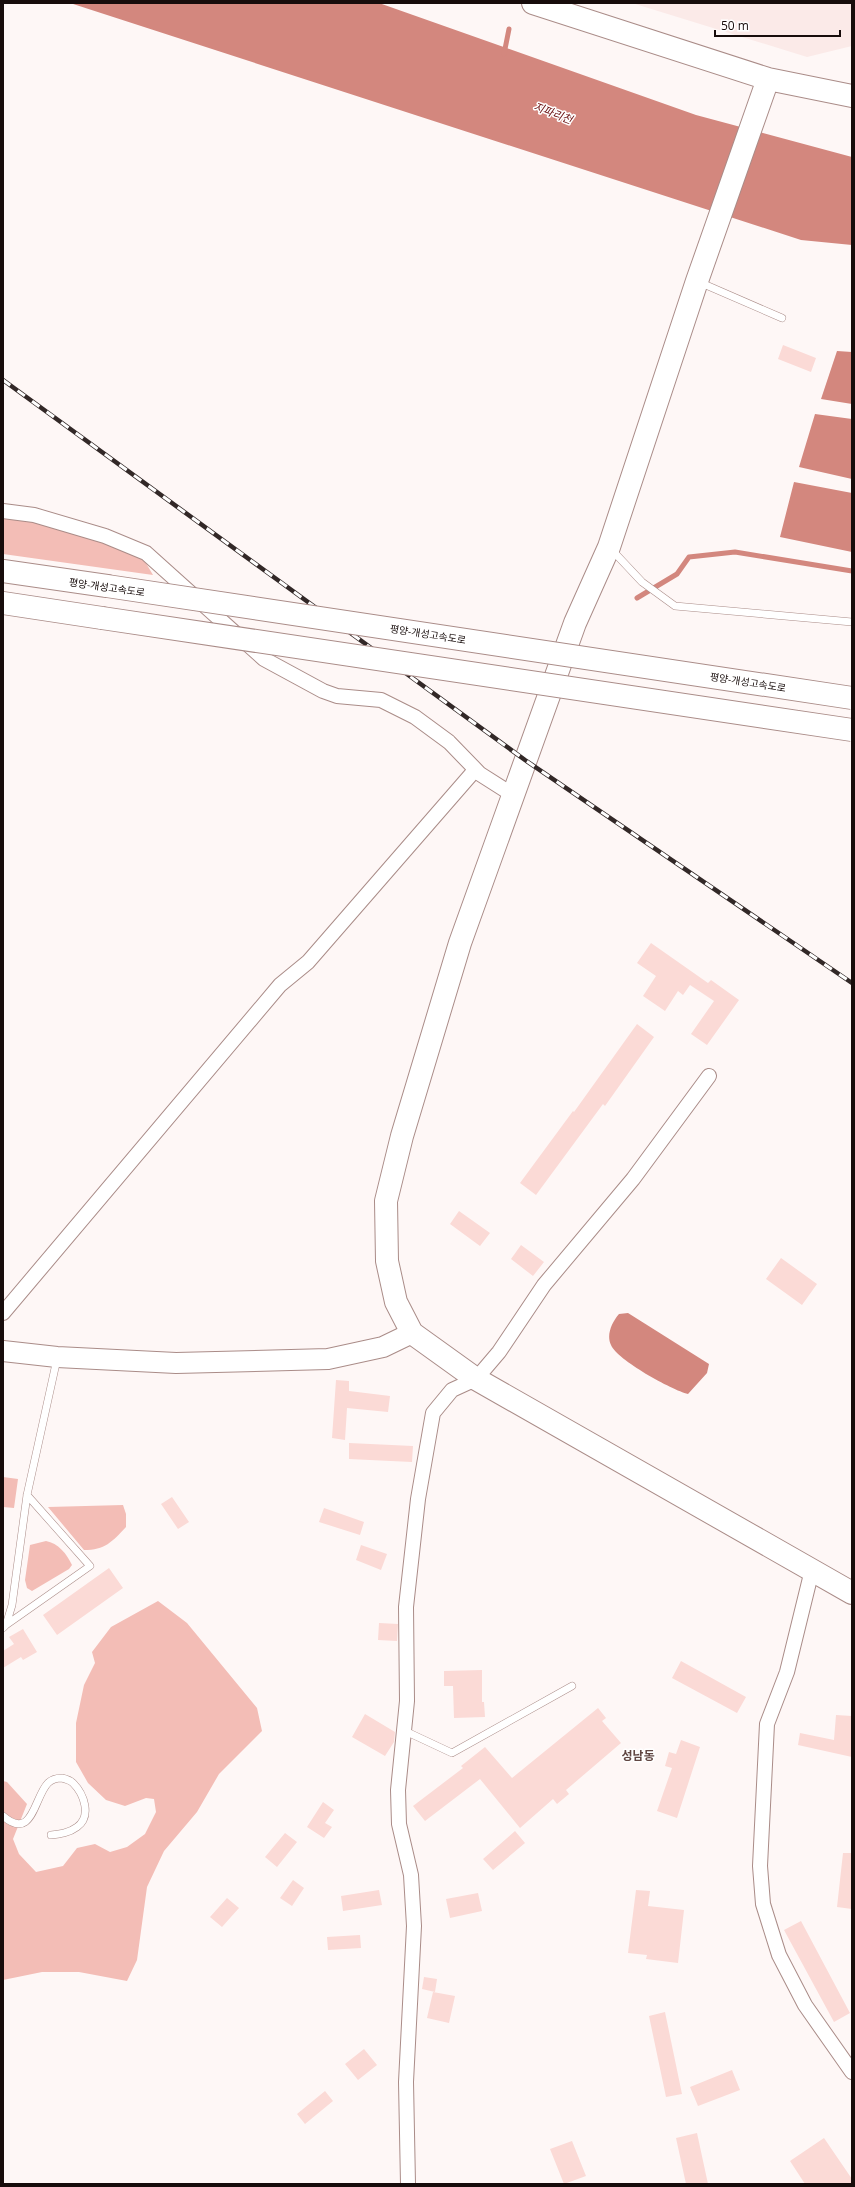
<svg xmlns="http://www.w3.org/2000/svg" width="855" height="2187" viewBox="0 0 855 2187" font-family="'Open Sans','Noto Sans KR',sans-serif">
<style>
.built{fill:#fbeae8}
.green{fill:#f3bdb6}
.water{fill:#d3877e}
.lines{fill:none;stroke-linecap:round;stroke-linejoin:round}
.stream{stroke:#d3877e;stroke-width:5}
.building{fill:#fbdad6}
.lane-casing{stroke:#aa8c88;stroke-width:8}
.street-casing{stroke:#aa8c88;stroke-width:16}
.secondary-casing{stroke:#aa8c88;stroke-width:22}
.primary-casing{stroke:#aa8c88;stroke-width:24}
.highway-casing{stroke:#aa8c88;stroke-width:24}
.lane{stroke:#fff;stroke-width:7}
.street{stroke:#fff;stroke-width:14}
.secondary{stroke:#fff;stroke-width:20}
.primary{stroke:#fff;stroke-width:22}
.highway{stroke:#fff;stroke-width:22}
.rail-casing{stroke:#322827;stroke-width:4.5}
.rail{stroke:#fff;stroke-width:3;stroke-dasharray:9;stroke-linecap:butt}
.highway-bridge-casing{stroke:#aa8c88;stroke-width:24;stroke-linecap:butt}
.highway-bridge{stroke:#fff;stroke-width:22}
.labels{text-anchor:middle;stroke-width:3;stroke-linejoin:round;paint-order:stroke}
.street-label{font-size:10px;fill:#170c0b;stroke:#fff}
.water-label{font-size:11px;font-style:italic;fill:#670b0c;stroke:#fff}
.quarter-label{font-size:12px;font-weight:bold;fill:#614743;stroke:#fff}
</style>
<rect width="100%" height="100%" fill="#fef7f6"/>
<path class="built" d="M 632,3 L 852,3 L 852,46 L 807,57 Z"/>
<path class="green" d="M 3,517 L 22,518 L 93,537 L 143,558 L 153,575 L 3,554 Z
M 3,1477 L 18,1479 L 14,1508 L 3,1507 Z
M 123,1505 L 126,1514 L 126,1527 C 112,1542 105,1550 84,1550 L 48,1507 Z
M 46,1541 C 58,1543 67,1554 72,1565 L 69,1569 L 32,1591 L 27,1588 L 25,1580 L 30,1545 Z
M 158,1601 L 187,1623 L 257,1708 L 262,1731 L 219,1774 L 197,1812 L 164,1851 L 147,1887 L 137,1960 L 127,1981 L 79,1972 L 42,1972 L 3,1980 L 3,1781 L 7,1782 L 27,1804 L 13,1839 L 19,1854 L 36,1872 L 63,1866 L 77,1848 L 95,1844 L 110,1852 L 127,1847 L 145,1834 L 156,1812 L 154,1799 L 146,1798 L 125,1806 L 106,1800 L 88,1783 L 76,1762 L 76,1723 L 84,1685 L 95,1663 L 92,1652 L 111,1627 Z"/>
<path class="water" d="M 70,3 L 379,3 L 696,115 L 852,157 L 852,245 L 801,240 Z
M 837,351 L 852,352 L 852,404 L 821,399 Z
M 815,414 L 852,419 L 852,479 L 799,467 Z
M 794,482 L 852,493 L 852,552 L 780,537 Z
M 628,1313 L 709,1364 L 707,1373 L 688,1394 C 672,1390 617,1360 611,1345 C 606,1335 612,1322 619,1314 Z"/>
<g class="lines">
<path class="stream" d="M 504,54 L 509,29
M 637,598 L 677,574 L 689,557 L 735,552 L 852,571"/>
</g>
<path class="building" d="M 783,345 L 816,358 L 811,372 L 778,359 Z
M 651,943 L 708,983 L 711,980 L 739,1000 L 707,1045 L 691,1034 L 714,1001 L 690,985 L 683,995 L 678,991 L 665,1011 L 643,996 L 656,976 L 637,963 Z
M 637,1024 L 654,1037 L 605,1106 L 603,1104 L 536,1195 L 520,1183 L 573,1111 L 574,1112 Z
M 459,1211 L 490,1233 L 480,1246 L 450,1224 Z
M 521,1245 L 544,1262 L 533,1276 L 511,1259 Z
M 781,1258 L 817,1284 L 802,1305 L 766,1279 Z
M 336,1380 L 349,1381 L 349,1391 L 390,1396 L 388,1412 L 347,1408 L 345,1440 L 332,1438 Z
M 349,1443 L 413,1446 L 412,1462 L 349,1459 Z
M 172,1497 L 189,1522 L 178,1529 L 161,1504 Z
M 324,1508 L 364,1522 L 360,1535 L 319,1522 Z
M 361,1545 L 387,1554 L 381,1570 L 356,1560 Z
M 109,1568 L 123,1588 L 57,1635 L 43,1615 Z
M 379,1623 L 398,1624 L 397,1641 L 378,1640 Z
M 23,1629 L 37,1652 L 23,1660 L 21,1657 L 3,1668 L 3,1651 L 14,1644 L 9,1637 Z
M 681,1661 L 746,1697 L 737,1713 L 672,1678 Z
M 482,1670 L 482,1702 L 484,1702 L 485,1717 L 454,1718 L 453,1686 L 444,1686 L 444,1671 Z
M 598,1708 L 606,1718 L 602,1721 L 621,1743 L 566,1790 L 569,1794 L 557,1804 L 553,1799 L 520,1828 L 480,1779 L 425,1821 L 413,1806 L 463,1768 L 461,1766 L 485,1747 L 512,1778 Z
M 365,1714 L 395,1732 L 394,1742 L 385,1756 L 352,1737 Z
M 836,1715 L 852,1716 L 852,1757 L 798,1745 L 800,1733 L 834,1740 Z
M 681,1740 L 700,1747 L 677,1818 L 657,1811 L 672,1768 L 665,1766 L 669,1752 L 676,1754 Z
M 323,1802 L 334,1810 L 325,1823 L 332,1827 L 324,1838 L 307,1827 Z
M 515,1831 L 525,1843 L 493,1870 L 483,1859 Z
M 285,1833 L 297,1842 L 277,1867 L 265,1857 Z
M 843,1853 L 852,1853 L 852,1909 L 837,1907 Z
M 293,1880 L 304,1888 L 292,1906 L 280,1898 Z
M 379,1890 L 382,1905 L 343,1911 L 341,1896 Z
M 636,1890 L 650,1891 L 648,1906 L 684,1910 L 678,1963 L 646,1959 L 647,1955 L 628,1953 Z
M 478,1893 L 482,1911 L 450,1918 L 446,1899 Z
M 227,1898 L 239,1908 L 222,1927 L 210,1917 Z
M 801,1921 L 850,2013 L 834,2022 L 784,1930 Z
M 360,1935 L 361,1948 L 328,1950 L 327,1937 Z
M 424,1977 L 437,1979 L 435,1992 L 422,1989 Z
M 433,1992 L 455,1996 L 449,2023 L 427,2018 Z
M 665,2012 L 682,2094 L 666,2097 L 649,2016 Z
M 364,2049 L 377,2065 L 358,2080 L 345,2064 Z
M 732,2070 L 740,2090 L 698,2106 L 690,2087 Z
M 325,2091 L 333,2101 L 305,2124 L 297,2114 Z
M 697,2133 L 708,2184 L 686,2184 L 676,2138 Z
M 824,2138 L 852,2179 L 852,2184 L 805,2184 L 790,2161 Z
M 572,2141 L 586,2176 L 564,2184 L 550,2149 Z"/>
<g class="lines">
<defs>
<path id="lane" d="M 699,282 L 782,318
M 611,549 L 642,582 L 675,606 L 852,622
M 6,1625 L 90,1566 L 27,1495
M 3,1628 L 6,1625 L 12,1605 L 27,1495 L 57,1359
M 405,1731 L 452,1753 L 572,1686
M 3,1816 C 33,1842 34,1797 48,1783 C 52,1779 57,1778 62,1778 C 66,1779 71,1781 73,1783 C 84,1794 92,1816 77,1827 C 69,1833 60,1834 51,1835"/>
<path id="street" d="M 3,511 L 34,515 L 105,536 L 146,553 L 264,659 L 323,691 L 337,696 L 381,700 L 415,717 L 449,742 L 480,774 L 513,795
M 3,1313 L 280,985 L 308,962 L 475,770
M 812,1570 L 787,1672 L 767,1724 L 760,1866 L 763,1904 L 779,1955 L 805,2005 L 852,2072
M 408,2184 L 406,2082 L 414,1926 L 411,1875 L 399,1824 L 398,1790 L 407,1701 L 406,1607 L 418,1499 L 433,1413 L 452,1390 L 476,1379 L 499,1352 L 544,1285 L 633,1179 L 709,1076"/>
<path id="secondary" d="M 3,1351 L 57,1357 L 176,1363 L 328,1359 L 383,1347 L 412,1333"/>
<path id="primary" d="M 533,3 L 768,79 L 852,96
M 768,79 L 697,281 L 609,547 L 575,623 L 460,943 L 402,1136 L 386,1201 L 387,1261 L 396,1302 L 412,1333 L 476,1379 L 852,1593"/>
<path id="highway" d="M 3,571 L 107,586
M 3,603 L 102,618"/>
</defs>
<use href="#lane" class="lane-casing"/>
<use href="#street" class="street-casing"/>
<use href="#secondary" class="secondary-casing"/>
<use href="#primary" class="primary-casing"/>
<use href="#highway" class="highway-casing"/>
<use href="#lane" class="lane"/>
<use href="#street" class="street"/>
<use href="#secondary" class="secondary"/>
<use href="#primary" class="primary"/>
<use href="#highway" class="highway"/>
<defs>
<path id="rail" d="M 3,380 L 525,760 L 852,983"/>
</defs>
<use href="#rail" class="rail-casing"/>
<use href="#rail" class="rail"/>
<defs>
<path id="highway-bridge" d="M 107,586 L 852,698
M 102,618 L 852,730"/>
</defs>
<use href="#highway-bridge" class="highway-bridge-casing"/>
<use href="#highway-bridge" class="highway-bridge"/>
</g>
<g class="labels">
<g class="street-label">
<text transform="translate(107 587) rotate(8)" y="4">평양-개성고속도로</text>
<text transform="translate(428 634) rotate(9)" y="4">평양-개성고속도로</text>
<text transform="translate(748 682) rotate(9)" y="4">평양-개성고속도로</text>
</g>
<g class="water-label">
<text transform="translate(553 113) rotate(21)" y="4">지파리천</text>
</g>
<g class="quarter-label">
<text x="638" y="1760">성남동</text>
</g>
</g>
<rect width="855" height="2187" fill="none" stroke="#170c0b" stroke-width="8"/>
<path d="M715 30v6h125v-6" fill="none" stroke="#170c0b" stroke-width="2"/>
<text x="721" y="30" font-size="12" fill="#170c0b" stroke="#ffffff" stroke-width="3" paint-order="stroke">50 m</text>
</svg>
